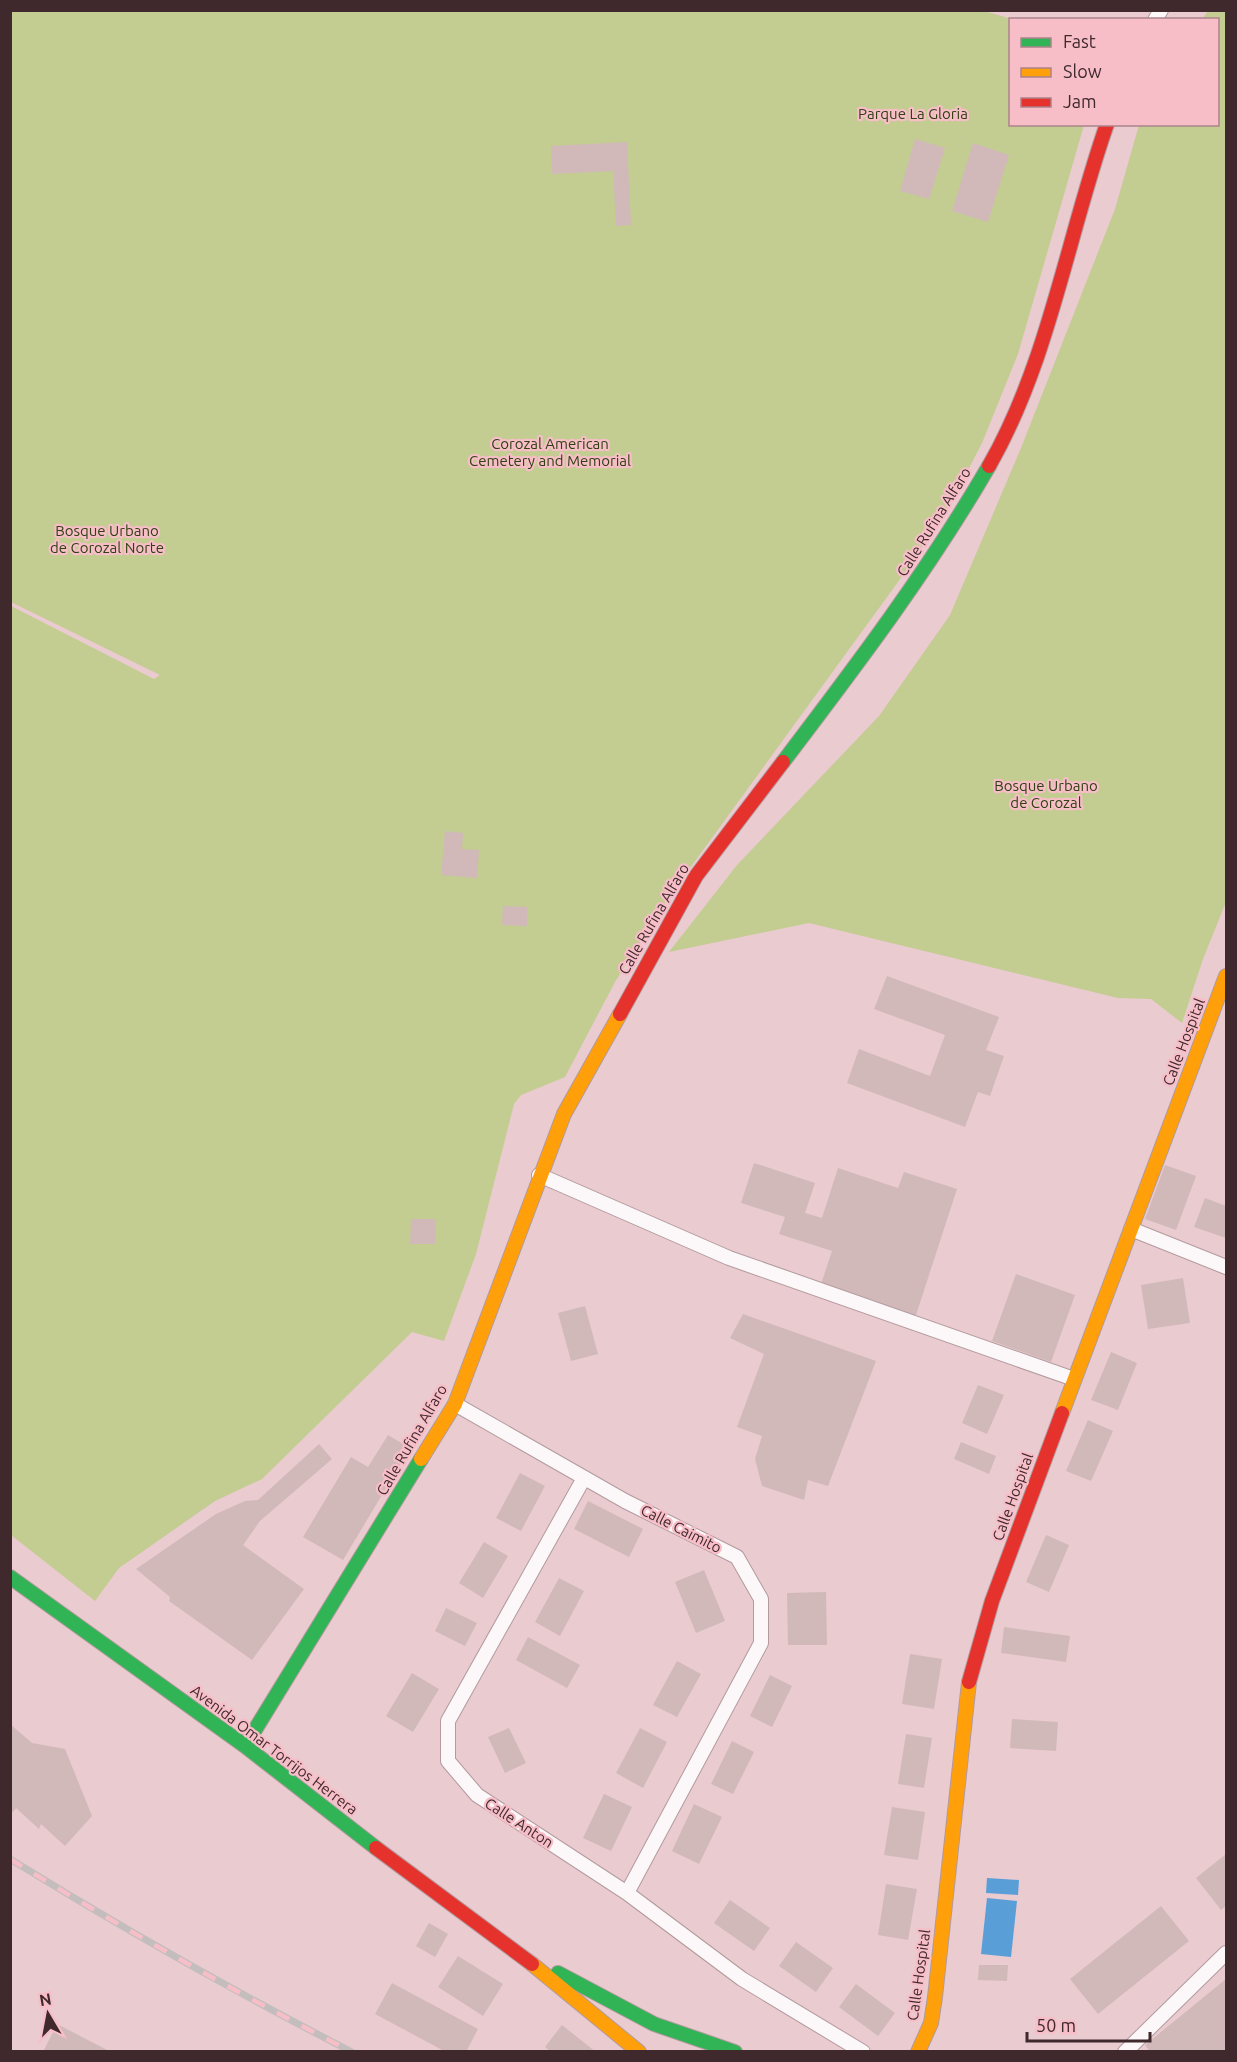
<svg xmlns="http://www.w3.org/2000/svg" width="1237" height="2062" viewBox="0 0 1237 2062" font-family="Ubuntu,sans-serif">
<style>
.green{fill:#c3cc91}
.water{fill:#5a9ed7}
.building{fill:#d1b9b9}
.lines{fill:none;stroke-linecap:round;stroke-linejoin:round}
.street-casing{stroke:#b29a9e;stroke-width:16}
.fast-casing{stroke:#b29a9e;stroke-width:16}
.slow-casing{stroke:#b29a9e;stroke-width:16}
.jam-casing{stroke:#b29a9e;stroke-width:16}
.street{stroke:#fcf7f8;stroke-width:14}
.fast{stroke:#30b455;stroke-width:14}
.slow{stroke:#ff9f0a;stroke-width:14}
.jam{stroke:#e5322d;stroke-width:14}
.rail-casing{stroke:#c4bdbd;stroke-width:7}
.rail{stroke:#f7bec8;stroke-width:4.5;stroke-dasharray:14;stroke-linecap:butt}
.labels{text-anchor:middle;stroke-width:4.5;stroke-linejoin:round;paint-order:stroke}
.park-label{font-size:15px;fill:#2f4011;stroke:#f7bec8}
.street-label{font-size:15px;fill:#3f292d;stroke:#f7bec8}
</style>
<rect width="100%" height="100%" fill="#eacbd0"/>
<path class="green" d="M 11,11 L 984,11 L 1012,19 L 1010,124 L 1084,125 L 1018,354 L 982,443 L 949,507 L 903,575 L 669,897 L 615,982 L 565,1077 L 521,1095 L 514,1104 L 476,1254 L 444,1341 L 412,1332 L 262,1479 L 215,1501 L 119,1568 L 95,1601 L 11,1535 L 11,606 L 154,679 L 160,675 L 11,602 Z
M 1208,11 L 1226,11 L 1226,902 L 1203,959 L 1182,1023 L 1151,999 L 1118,998 L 809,923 L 669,952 L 737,865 L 879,716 L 950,615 L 1021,448 L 1115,209 L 1139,125 L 1218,124 L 1218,20 L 1202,19 Z"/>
<path class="water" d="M 987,1878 L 1019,1880 L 1018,1895 L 986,1893 Z
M 987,1898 L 1017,1901 L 1011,1957 L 981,1954 Z"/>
<path class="building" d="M 915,139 L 945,148 L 929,199 L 900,191 Z
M 627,142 L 631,225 L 616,226 L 613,171 L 552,174 L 551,146 Z
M 973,143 L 1009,155 L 988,222 L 952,211 Z
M 445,831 L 463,833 L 462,849 L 479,850 L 477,878 L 441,875 Z
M 503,906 L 527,907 L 527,926 L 502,925 Z
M 887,976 L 999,1017 L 986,1050 L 1004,1056 L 990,1096 L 978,1092 L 965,1127 L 847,1083 L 859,1049 L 930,1076 L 945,1035 L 874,1009 Z
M 754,1163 L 815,1183 L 805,1213 L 822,1218 L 838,1168 L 898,1188 L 904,1172 L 957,1189 L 915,1318 L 820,1287 L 832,1251 L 779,1234 L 785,1217 L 741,1203 Z
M 1165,1165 L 1196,1176 L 1176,1230 L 1145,1219 Z
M 1205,1198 L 1226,1206 L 1226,1238 L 1194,1227 Z
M 411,1219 L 436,1219 L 435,1244 L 410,1244 Z
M 1016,1274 L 1075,1295 L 1051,1362 L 992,1341 Z
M 1183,1278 L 1190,1323 L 1148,1329 L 1141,1285 Z
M 585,1306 L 598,1354 L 571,1361 L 558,1313 Z
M 743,1314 L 876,1361 L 828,1486 L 808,1480 L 804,1500 L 762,1486 L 755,1459 L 762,1436 L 737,1427 L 764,1354 L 730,1338 Z
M 1111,1352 L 1137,1363 L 1118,1410 L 1091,1400 Z
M 978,1385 L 1004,1395 L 987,1434 L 962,1423 Z
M 1088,1420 L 1113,1431 L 1091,1481 L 1066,1471 Z
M 388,1435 L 410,1448 L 343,1560 L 303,1537 L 351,1457 L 368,1467 Z
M 961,1442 L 996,1456 L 989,1474 L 954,1459 Z
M 319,1444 L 332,1459 L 260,1521 L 243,1545 L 304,1589 L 252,1660 L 169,1601 L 170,1597 L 136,1569 L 216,1514 L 245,1501 L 258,1500 Z
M 520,1473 L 545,1486 L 521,1531 L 496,1518 Z
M 588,1501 L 643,1529 L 629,1557 L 574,1529 Z
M 1046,1535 L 1069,1545 L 1049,1592 L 1026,1582 Z
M 484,1542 L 508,1556 L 483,1598 L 459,1583 Z
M 704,1570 L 725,1621 L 696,1633 L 675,1582 Z
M 559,1578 L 584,1591 L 560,1636 L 535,1622 Z
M 826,1592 L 827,1645 L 788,1645 L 787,1593 Z
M 446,1608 L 477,1623 L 465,1646 L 435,1631 Z
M 1004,1627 L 1070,1636 L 1066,1662 L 1001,1653 Z
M 528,1637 L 580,1665 L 567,1688 L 516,1660 Z
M 910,1654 L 942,1659 L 934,1709 L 902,1704 Z
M 677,1661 L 701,1674 L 677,1717 L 653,1705 Z
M 412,1673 L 439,1689 L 413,1732 L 386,1716 Z
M 770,1675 L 792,1686 L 772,1727 L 750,1716 Z
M 1012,1719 L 1058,1722 L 1056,1751 L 1010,1748 Z
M 10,1724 L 32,1743 L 65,1749 L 92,1816 L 65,1846 L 41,1824 L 39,1829 L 16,1808 L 13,1812 L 10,1810 Z
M 509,1728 L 526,1763 L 505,1773 L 488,1737 Z
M 640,1728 L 667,1742 L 643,1788 L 616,1773 Z
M 906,1734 L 932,1738 L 924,1788 L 898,1784 Z
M 732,1741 L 754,1752 L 733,1794 L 711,1784 Z
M 604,1794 L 632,1807 L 611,1851 L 583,1838 Z
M 694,1804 L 722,1817 L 699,1864 L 672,1851 Z
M 892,1807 L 925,1812 L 918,1860 L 884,1855 Z
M 1226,1854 L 1226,1906 L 1221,1910 L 1196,1878 Z
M 886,1884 L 917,1889 L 908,1940 L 878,1935 Z
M 730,1900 L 770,1928 L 754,1951 L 714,1923 Z
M 1161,1906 L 1189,1941 L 1098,2014 L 1070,1979 Z
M 429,1923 L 448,1934 L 435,1957 L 416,1946 Z
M 796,1942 L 833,1968 L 816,1992 L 779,1966 Z
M 458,1956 L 503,1984 L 483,2016 L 438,1987 Z
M 979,1965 L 1008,1965 L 1007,1981 L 978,1980 Z
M 1226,1979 L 1226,2052 L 1150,2052 L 1145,2045 Z
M 392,1983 L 478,2029 L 466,2052 L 446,2052 L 375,2014 Z
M 856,1984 L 895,2013 L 878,2036 L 839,2007 Z
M 57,2024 L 111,2052 L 43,2052 Z
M 562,2025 L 596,2052 L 551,2052 L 545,2047 Z"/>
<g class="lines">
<defs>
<path id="street" d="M 1155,20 L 1161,10
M 539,1175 L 729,1258 L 1074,1379
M 1131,1229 L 1226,1267
M 455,1404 L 625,1501 L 737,1557 L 761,1599 L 761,1643 L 627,1893
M 584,1478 L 448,1721 L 448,1761 L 477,1795 L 627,1893 L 742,1979 L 863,2052
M 1125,2052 L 1226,1953"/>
<path id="fast" d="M 783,762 C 856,666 928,571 989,466
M 10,1577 L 245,1746 L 376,1848
M 245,1746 L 421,1459
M 558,1973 L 654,2024 L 735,2052"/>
<path id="slow" d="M 1062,1413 L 1226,976
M 421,1459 L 455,1404 L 564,1114 L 620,1014
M 532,1964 L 639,2052
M 918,2052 L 931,2023 L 935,1997 L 969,1682"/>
<path id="jam" d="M 989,466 C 1049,361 1067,238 1107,124
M 620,1014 L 696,876 L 783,762
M 969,1682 L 992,1601 L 1062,1413
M 376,1848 L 532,1964"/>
</defs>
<use href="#street" class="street-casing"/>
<use href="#fast" class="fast-casing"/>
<use href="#slow" class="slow-casing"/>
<use href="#jam" class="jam-casing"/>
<use href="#street" class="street"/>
<use href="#fast" class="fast"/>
<use href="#slow" class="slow"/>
<use href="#jam" class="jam"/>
<defs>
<path id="rail" d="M 10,1859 C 122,1928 235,1992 352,2052"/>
</defs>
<use href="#rail" class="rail-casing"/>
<use href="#rail" class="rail"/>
</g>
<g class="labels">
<g class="park-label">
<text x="913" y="119">Parque La Gloria</text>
<text x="550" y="449">Corozal American<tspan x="550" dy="17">Cemetery and Memorial</tspan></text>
<text x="107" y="536">Bosque Urbano<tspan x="107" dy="17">de Corozal Norte</tspan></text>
<text x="1046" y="791">Bosque Urbano<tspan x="1046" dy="17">de Corozal</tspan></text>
</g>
<g class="street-label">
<text transform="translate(934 522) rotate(-58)" y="5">Calle Rufina Alfaro</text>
<text transform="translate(654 919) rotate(-60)" y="5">Calle Rufina Alfaro</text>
<text transform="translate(1184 1042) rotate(-69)" y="5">Calle Hospital</text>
<text transform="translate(412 1440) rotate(-60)" y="5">Calle Rufina Alfaro</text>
<text transform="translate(1013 1497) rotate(-70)" y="5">Calle Hospital</text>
<text transform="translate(681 1529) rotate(27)" y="5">Calle Caimito</text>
<text transform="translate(274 1750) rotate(37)" y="5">Avenida Omar Torrijos Herrera</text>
<text transform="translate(519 1823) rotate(33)" y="5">Calle Anton</text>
<text transform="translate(919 1975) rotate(-82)" y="5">Calle Hospital</text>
</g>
</g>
<rect width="1237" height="2062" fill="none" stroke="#3f292d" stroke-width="24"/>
<rect x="1009" y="18" width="210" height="108" fill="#f7bec8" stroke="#ad828a" stroke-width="1.5"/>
<rect x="1021" y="38" width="30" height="9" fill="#30b455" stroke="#ad828a" stroke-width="1.5"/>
<text x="1063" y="48" font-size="18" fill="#3f292d">Fast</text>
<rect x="1021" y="68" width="30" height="9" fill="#ff9f0a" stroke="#ad828a" stroke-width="1.5"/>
<text x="1063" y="78" font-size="18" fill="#3f292d">Slow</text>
<rect x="1021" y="98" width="30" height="9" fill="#e5322d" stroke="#ad828a" stroke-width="1.5"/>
<text x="1063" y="108" font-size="18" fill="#3f292d">Jam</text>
<g transform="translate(48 2014) rotate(350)" stroke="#f7bec8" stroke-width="4.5" paint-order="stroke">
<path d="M0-4.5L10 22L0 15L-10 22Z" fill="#3f292d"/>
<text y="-9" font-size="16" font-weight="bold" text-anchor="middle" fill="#3f292d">N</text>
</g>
<path d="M1027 2032v9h123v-9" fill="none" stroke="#3f292d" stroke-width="3"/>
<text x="1036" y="2032" font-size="18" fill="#3f292d" stroke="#f7bec8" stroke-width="4.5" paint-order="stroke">50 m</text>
</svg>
